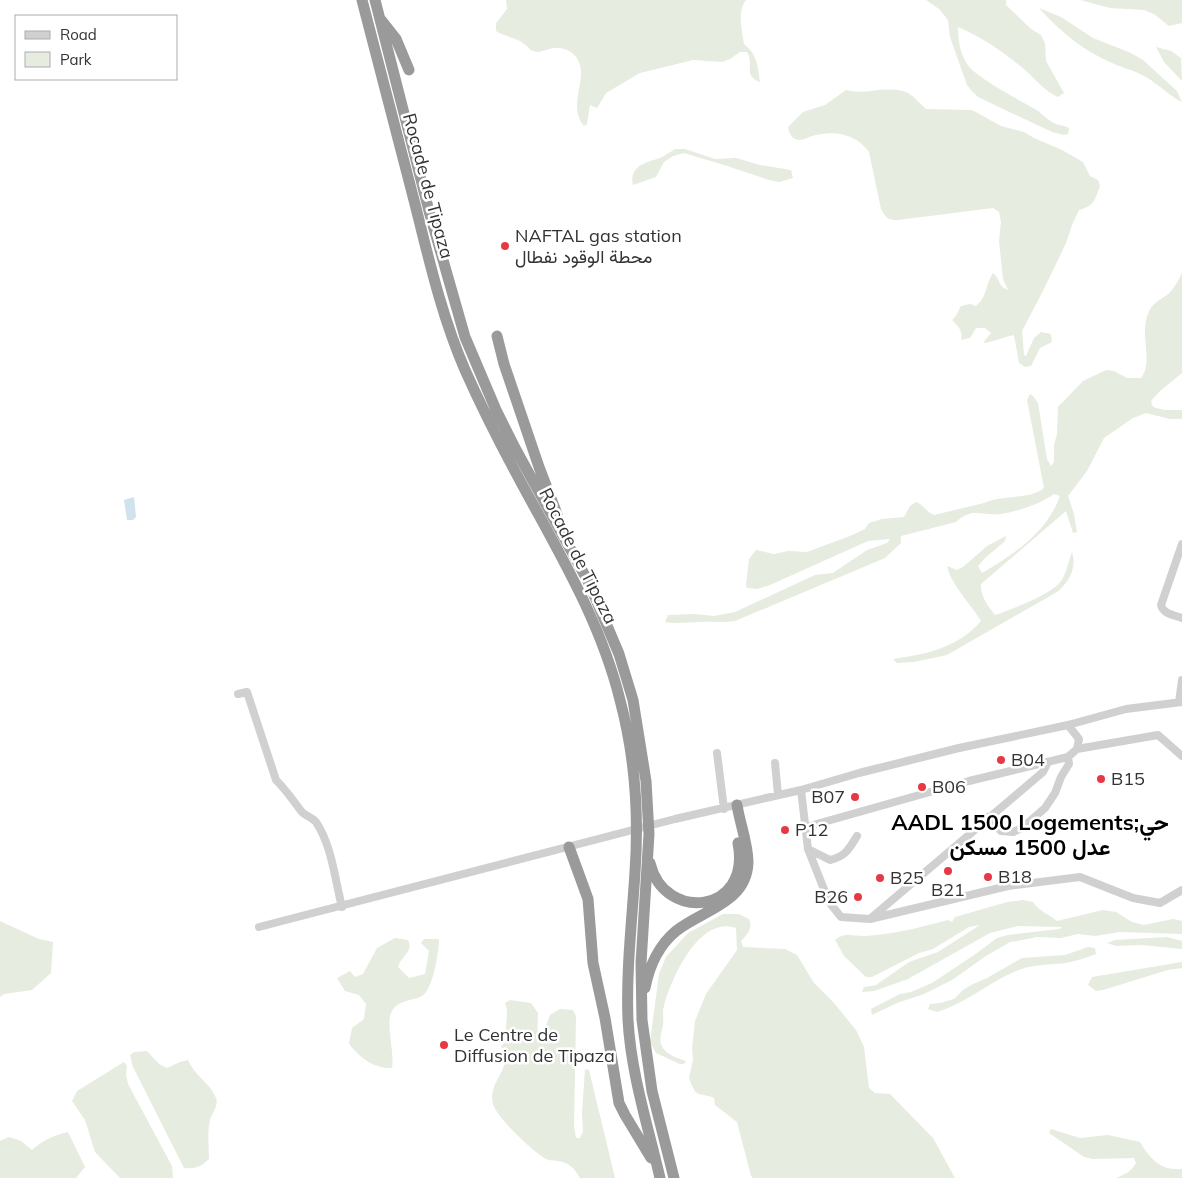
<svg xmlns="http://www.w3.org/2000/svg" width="1182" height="1178" viewBox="0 0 1182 1178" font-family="Mulish,Vazirmatn,sans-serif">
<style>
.green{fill:#e6ecdf}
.water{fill:#cfe2ee}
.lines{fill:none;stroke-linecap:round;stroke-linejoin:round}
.minor{stroke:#d0d0d0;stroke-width:8}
.highway{stroke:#9a9a9a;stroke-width:11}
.poi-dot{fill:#e63946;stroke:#fff;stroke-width:2}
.labels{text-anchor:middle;stroke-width:5;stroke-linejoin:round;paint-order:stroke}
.street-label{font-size:18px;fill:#333;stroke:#fff}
.poi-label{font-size:18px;fill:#333;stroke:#fff;text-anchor:start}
.district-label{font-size:22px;font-weight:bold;fill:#000;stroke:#fff}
</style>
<rect width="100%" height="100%" fill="#fff"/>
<path class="green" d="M 506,0 L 746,0 C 737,11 742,31 744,44 C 757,54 758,67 760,82 C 742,75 755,65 747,52 L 740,52 L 730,59 L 722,62 L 693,60 L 640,73 L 606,93 L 597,108 L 590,105 L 587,124 L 584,126 C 571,111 580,92 581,74 C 582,59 571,47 555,48 C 548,48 540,54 533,51 C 529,50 528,46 524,44 C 519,39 504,36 496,31 L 496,23 L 507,9 Z
M 926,0 L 1006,0 L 1006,5 L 1031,29 L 1041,35 L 1045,43 L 1046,61 L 1064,93 L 1058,97 C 1044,91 1036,79 1025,70 C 1005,53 982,37 958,27 C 958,40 960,53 967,64 C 975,77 1021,101 1035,109 C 1042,113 1047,120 1054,123 C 1059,126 1064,125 1069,128 L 1068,134 L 1064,135 L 1052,132 L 978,97 L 971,90 L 967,85 L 950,37 L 948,20 L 939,9 Z
M 1080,0 L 1182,0 L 1182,23 L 1169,26 L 1154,14 L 1144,10 L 1110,8 Z
M 1039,8 L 1061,17 L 1093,38 L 1131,53 L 1143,60 L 1177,91 L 1182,102 C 1172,98 1156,82 1144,76 C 1134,70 1122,68 1112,63 C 1082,50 1061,32 1039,8 Z
M 1156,47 L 1171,51 L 1181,58 L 1182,81 L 1164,62 Z
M 846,90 C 865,96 889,84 908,93 C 915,97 920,104 926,109 L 972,110 L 1001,126 L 1024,132 L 1034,138 L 1062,150 L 1083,162 L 1090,176 L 1098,180 L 1100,186 C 1095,200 1094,206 1079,210 L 1072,225 L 1066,243 L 1044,289 L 1022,331 L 1024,355 L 1026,356 L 1034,338 L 1041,332 L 1051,334 L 1052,342 L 1040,348 L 1031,366 L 1025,367 L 1019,363 L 1014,335 C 1003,337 994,342 983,343 L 991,333 L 985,328 L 976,328 L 970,338 L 961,340 C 963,331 959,327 952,320 C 957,316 958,311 961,306 L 970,304 L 976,306 C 988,296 985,285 993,273 C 1001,279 997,286 1008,290 L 1003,279 L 999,241 L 1001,222 L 999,212 L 993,208 L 898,220 C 888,220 886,218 881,209 L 869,152 C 856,133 833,130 812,136 C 808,137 804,140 800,140 C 792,140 789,133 788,127 L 803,112 L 825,105 Z
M 675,149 L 685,149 L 715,159 L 736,158 L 760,165 L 791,170 L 793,178 L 779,182 L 769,180 L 724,165 L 684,153 L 673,156 L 664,162 L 656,177 L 633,185 C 629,168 643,163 657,159 C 663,157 669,153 675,149 Z
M 1182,273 L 1182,373 L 1160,391 L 1151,401 L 1153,407 L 1164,410 L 1182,410 L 1182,419 L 1170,419 L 1146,413 L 1133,418 L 1104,438 L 1087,471 L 1068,496 L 1074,514 L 1077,532 L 1073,533 L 1066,511 L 981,584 C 980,596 988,606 995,615 C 1012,609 1055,594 1063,578 C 1067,570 1069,560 1072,552 C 1077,568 1069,582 1057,592 L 947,655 L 914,662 L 897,663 L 893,659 C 926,654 958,648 981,621 C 971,604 951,585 947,566 L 957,570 L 963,567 L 987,546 L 1006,536 L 1005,541 L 985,558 L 978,566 L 982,573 C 1015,554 1047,532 1060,496 L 1054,494 C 1038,505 1019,511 1000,514 C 981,516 972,507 956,522 L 901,536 L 901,543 L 885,558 L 735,621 C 720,623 712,621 698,622 C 686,622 676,624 665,622 L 668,615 L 694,614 L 714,616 L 735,612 L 815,575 L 833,573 L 867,550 L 887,543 L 890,539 L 868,541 L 770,585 L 757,589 L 747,588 L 746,585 L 749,559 L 756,550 L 774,554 L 788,551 L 807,552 L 850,536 L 865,529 L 869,523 L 882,519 L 904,517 L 910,506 L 916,502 C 924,505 926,512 934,515 L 984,503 C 1003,494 1030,500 1044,488 L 1027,400 L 1030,394 L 1033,396 L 1038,403 L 1047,459 L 1051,466 L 1054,462 L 1054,445 L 1057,434 L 1058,407 L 1083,381 L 1106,370 L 1114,371 L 1127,378 L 1141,378 C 1154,361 1139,336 1148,314 C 1152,303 1158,301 1167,295 C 1174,289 1178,281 1182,273 Z
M 1023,900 L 1033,902 C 1038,911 1049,914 1057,921 L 1103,910 L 1116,912 L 1132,922 L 1144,925 L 1173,919 L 1182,921 L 1182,934 L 1120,932 L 1095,936 L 1078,934 L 1061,938 L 1037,937 L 1017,941 L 1010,942 L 986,956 L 952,980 L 924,994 L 897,1003 L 872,1015 L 871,1009 L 900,994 L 911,992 L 932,983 L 977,953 L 997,938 L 1008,935 L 1059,929 L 1062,927 L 1018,926 L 990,933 L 908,979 L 874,991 L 862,992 L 864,987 L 876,985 L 909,962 L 938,952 L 980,925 L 969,927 L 933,949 L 919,953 L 872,977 L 866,977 L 844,956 L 835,940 C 844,932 853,936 864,936 C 892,935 921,927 948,920 L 952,922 L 955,917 L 1007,902 Z
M 723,914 L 739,914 L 749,919 C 753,929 748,933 741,941 L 743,947 L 785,949 L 797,955 L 814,983 L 834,1003 L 856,1030 L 864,1047 L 869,1088 L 875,1093 L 890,1094 L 933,1138 L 955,1178 L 753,1178 L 751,1176 L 737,1122 L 715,1105 L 714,1098 C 697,1091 697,1100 689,1078 L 693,1060 L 692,1048 L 695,1021 L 706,994 L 737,950 L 736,928 C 699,915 671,979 664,1006 C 662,1012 664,1019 663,1025 C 662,1031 659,1038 661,1044 C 664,1054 677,1058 686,1061 L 684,1064 L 680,1064 L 656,1053 L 650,1042 L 659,974 L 666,957 L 688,933 Z
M 0,921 L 39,939 L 53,942 L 51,973 L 32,990 L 4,994 L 0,997 Z
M 1167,937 L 1182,941 L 1182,949 L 1141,945 L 1116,946 L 1107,943 L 1115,940 Z
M 395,938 L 408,940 C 414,952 402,955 398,967 L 409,978 L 425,974 L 429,951 L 421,943 L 424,939 L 439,939 C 439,951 433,990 422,996 C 412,1001 398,1000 392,1011 C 385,1021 395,1053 392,1068 C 374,1069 359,1057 349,1044 L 352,1028 L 364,1019 L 366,1004 L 359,995 L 345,991 L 337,978 L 350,971 L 355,977 L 363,974 L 377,948 Z
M 1088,947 L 1095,948 L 1096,954 C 1086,958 1076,961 1066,963 C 1049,965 1032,964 1016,971 C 988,983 966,1003 937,1012 L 928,1009 L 930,1004 L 940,1003 L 954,999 L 963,990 L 973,984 L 987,978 L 1022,958 L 1065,955 Z
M 1182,962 L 1182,968 L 1168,970 L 1103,990 L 1096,991 L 1088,985 L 1092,977 Z
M 510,1000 L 531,1003 L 538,1013 L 537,1043 L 541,1040 L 550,1015 L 560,1009 L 573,1010 L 576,1016 L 574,1126 L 576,1138 L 580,1138 L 583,1131 L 582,1113 L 585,1069 L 589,1070 L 615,1178 L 580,1178 C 574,1168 569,1162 557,1161 C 553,1160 549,1161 546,1159 C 533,1152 497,1118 493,1104 C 488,1085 506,1074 505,1057 C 505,1053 502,1049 501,1046 L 508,1040 C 503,1027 510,1015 505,1003 Z
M 147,1051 L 159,1064 L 167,1068 L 180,1062 L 188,1060 C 194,1075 210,1083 216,1098 C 219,1105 212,1113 210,1120 C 207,1132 209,1147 209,1159 C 201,1167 195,1169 184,1168 L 133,1067 L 130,1055 L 134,1052 Z
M 124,1062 L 127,1066 L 126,1075 L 128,1084 L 172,1166 L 173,1178 L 120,1178 L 95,1152 L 85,1120 L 72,1101 L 77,1091 Z
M 1051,1129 L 1080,1138 L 1108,1135 L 1140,1142 C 1150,1159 1161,1171 1182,1169 L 1182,1178 L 1116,1178 L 1127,1173 L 1132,1169 L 1136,1163 L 1134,1158 L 1093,1159 L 1084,1157 L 1049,1133 Z
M 68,1132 L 85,1167 L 76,1178 L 0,1178 L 0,1141 L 9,1137 L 21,1141 L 32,1150 C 43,1140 54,1135 68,1132 Z"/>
<path class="water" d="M 134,497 L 136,517 L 133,520 L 127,520 L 124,500 Z"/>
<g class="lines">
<path class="minor" d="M 1182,544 L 1161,605 C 1163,614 1174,615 1182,618
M 238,694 L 247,692 L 276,780 C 286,790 293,800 301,811 C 305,816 312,817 316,822 C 332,846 335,880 342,907
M 1179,702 L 1182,680
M 1077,749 L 1158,735 L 1182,756
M 717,753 L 724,809
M 775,763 L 778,795
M 801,790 L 808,849 L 829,902 L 841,917 L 870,919 L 1008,886 L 1080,877 L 1133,898 L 1160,903 L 1182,890
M 988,817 L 1001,831 L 1013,832 L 1022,828 L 1045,808 L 1055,793 L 1061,777 L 1069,764 L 1068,757
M 806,827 L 969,781 L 1068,757 L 1077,749 L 1079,739 L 1068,725
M 808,849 L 830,860 C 846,856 849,849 857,836
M 871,918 L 1043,772 L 1048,762
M 259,927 L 675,819 L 801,790 L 859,773 L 959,748 L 1068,725 L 1126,709 L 1182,702"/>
<path class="highway" d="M 362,0 C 380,68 397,136 415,204 C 429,260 442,317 465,370 C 486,417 510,463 535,508 C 569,570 603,631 620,700 C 635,756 639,814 635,872 C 632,921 626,971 628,1020 C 631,1074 648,1126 660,1178
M 375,0 L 429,211 L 465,337 L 496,410 L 515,448 L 589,583 L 619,654 L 633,700 L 646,781 L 649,834 L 641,963 L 642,1020 L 652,1091 L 674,1178
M 381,20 L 396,39 L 409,70
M 497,336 L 504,364 L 539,467 L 557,514
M 569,847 L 588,899 L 593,963 L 605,1018 L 619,1103 L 625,1115 L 651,1158
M 650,863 C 664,923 752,914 738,843
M 645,988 C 649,967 659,945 676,931 C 702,910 747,903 748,862 C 748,844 740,824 737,805"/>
</g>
<g class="poi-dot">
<circle cx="505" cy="246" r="5"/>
<circle cx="1001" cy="760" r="5"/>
<circle cx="1101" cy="779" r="5"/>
<circle cx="922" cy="787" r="5"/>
<circle cx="855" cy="797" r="5"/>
<circle cx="785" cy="830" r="5"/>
<circle cx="948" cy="871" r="5"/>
<circle cx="988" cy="877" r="5"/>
<circle cx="880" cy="878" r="5"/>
<circle cx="858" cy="897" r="5"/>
<circle cx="444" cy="1045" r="5"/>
</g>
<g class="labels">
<g class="street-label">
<text transform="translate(428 186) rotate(75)" y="6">Rocade de Tipaza</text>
<text transform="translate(578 556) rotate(63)" y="6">Rocade de Tipaza</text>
</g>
<g class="poi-label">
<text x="515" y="242">NAFTAL gas station<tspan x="515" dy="21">محطة الوقود نفطال</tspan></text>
<text x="1011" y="766">B04</text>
<text x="1111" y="785">B15</text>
<text x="932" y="793">B06</text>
<text x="845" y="803" text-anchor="end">B07</text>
<text x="795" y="836">P12</text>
<text x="998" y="883">B18</text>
<text x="890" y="884">B25</text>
<text x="948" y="896" text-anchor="middle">B21</text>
<text x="848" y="903" text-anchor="end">B26</text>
<text x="454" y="1041">Le Centre de<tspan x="454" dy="21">Diffusion de Tipaza</tspan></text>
</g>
<g class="district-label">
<text x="1030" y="830">AADL 1500 Logements;حي<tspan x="1030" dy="25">عدل 1500 مسكن</tspan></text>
</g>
</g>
<rect x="15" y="15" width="162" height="65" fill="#ffffff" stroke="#adadad"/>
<rect x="25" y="31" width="25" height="8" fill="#d0d0d0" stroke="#adadad"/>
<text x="60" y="40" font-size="15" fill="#333333">Road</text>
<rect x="25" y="52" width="25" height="15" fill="#e6ecdf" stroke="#adadad"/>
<text x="60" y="65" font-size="15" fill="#333333">Park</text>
</svg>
